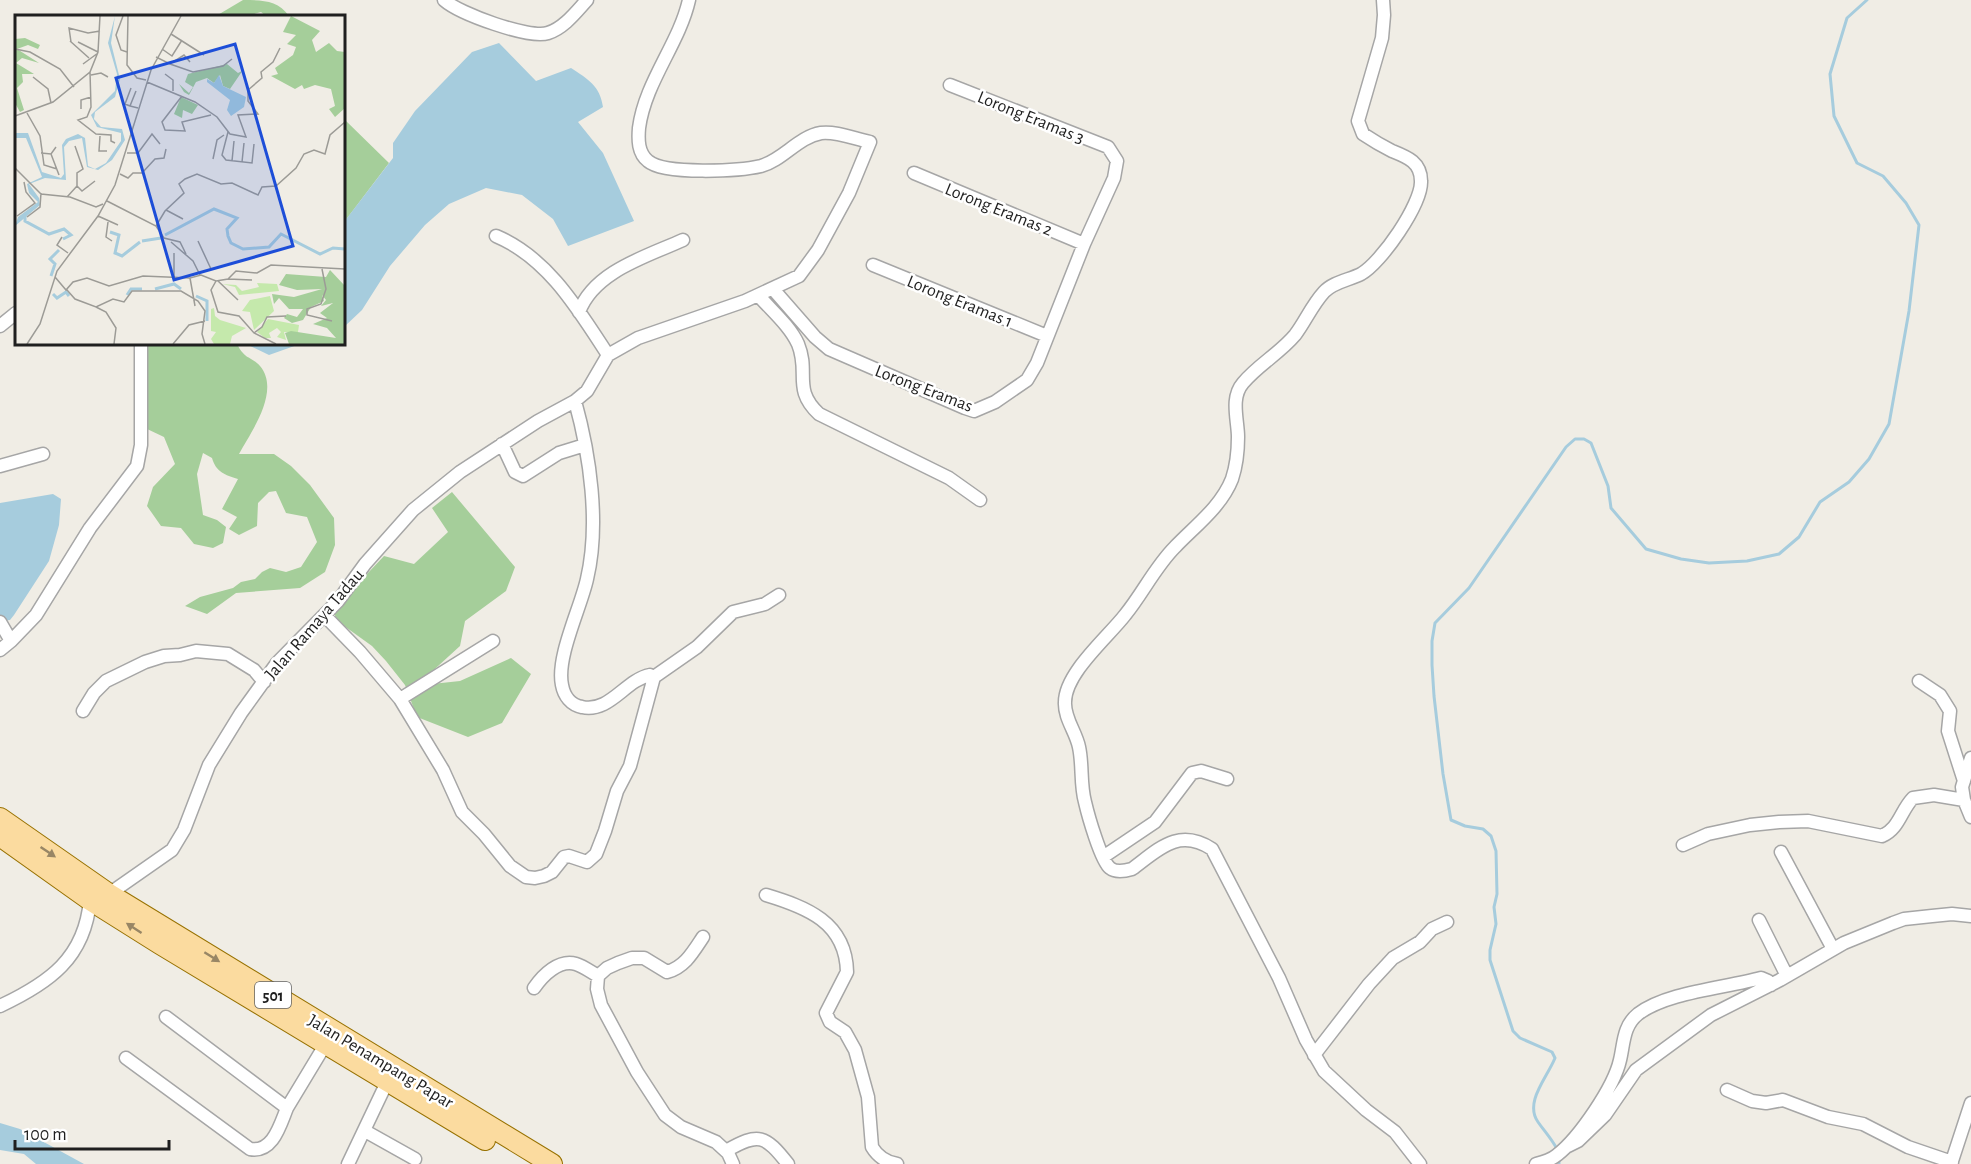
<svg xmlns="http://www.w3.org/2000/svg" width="1971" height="1164" viewBox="0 0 1971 1164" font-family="'Alegreya Sans',sans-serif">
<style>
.forest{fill:#a5ce9a}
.water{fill:#a6ccdd}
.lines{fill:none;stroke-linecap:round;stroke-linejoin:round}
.stream{stroke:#a6ccdd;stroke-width:3}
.street-casing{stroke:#a6a6a6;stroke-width:15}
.primary-casing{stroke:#987202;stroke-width:22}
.street{stroke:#fff;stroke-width:12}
.primary{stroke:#fbdb9f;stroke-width:20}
.oneway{fill:#988665}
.labels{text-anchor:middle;stroke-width:5;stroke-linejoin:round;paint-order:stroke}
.shield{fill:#fff;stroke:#626262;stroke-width:1.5}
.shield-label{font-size:16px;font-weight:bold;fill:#1f1f1f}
.street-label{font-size:18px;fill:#1f1f1f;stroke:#fff}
.inset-river{fill:none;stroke:#a6ccdd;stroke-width:3}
.inset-road{fill:none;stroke:#9c9b96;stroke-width:1.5}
.view{fill:#1d4ed8;fill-opacity:0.15;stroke:#1d4ed8;stroke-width:3}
.inset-edge{fill:none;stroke:#1f1f1f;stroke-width:3}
</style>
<rect width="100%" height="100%" fill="#f0ede5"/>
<path class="forest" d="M 243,0 C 262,0 278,0 289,16 L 266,16 L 261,12 L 247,16 L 216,16 Z
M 344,119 L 389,163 L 345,221 L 344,221 Z
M 144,344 L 237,344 C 245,360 251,356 260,366 C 281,391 251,432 239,454 L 274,454 L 291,466 L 310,485 L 334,518 L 335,545 L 325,572 L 300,588 L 236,593 L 207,614 L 185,606 L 200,597 L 233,588 L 241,582 L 255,579 L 262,572 L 270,568 L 286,572 L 301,567 L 317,542 L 307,517 L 286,513 L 276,491 L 269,492 L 258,503 L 257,526 L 239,535 L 229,529 L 237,517 L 222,509 L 238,479 C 225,475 216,472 212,458 L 203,453 L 197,474 L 203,515 L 217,520 L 226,527 L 223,543 L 213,548 L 194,544 L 181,528 L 161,526 L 147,506 L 153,487 L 175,464 L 164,437 L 145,428 Z
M 452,492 L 515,567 L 506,591 L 465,621 L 460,646 L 426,677 L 432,684 L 460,681 L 511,658 L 531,674 L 502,723 L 468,737 L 417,717 L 405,685 L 386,661 L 372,646 L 340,623 L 332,611 L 384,556 L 414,564 L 448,532 L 432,508 Z"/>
<path class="water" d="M 499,43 L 536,81 L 571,68 C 588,79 600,86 603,107 L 578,122 L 603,153 L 634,221 L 568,246 L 553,219 L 522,195 L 486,188 L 449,204 L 425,225 L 390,266 L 362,310 L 344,327 L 344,222 L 393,158 L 393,143 L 415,111 L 472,52 Z
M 246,344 L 300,344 L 269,355 Z
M 53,494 L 61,499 L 59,525 L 49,561 L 14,615 L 10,620 L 3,621 L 0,616 L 0,503 Z
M 0,1123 L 20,1129 L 84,1164 L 36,1164 L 24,1154 L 0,1150 Z"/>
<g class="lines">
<path class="stream" d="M 1557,1149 C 1551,1138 1545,1132 1538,1122 C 1524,1102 1547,1078 1555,1058 L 1552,1052 L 1520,1038 L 1513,1031 L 1490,960 L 1490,950 L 1496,924 L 1494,907 L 1497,894 L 1496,851 L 1491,836 L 1483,829 L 1465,826 L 1451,820 L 1443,774 L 1434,696 L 1432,665 L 1432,641 L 1435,623 L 1469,588 L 1566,447 L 1575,439 L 1584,439 L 1591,443 L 1608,486 L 1611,508 L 1646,549 L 1681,559 L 1709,563 L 1747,561 L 1779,554 L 1799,537 L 1820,502 L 1849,482 L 1869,459 L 1889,424 L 1909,311 L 1919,225 L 1906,203 L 1883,176 L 1857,163 L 1834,116 L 1830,74 L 1847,18 L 1867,0
M 1559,1162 L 1559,1164"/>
<defs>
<path id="street" d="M 444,0 C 460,14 529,39 548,33 C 564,28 576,12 587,0
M 1383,0 L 1384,15 L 1382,38 L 1358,121 L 1363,134 C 1372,140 1382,146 1392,151 C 1407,157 1421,162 1421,181 C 1422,204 1381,263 1361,274 C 1349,280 1333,282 1324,292 C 1312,305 1305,322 1295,335 C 1280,353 1258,365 1243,383 C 1230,398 1238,420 1238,437 C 1238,450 1236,467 1232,479 C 1221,507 1195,526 1175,547 C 1155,567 1143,593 1125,615 C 1108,637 1065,673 1065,702 C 1064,718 1076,732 1079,747 C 1083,765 1080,784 1085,802 C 1088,815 1101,861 1110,868 C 1116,873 1125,871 1132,869 C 1158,850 1178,827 1212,849 L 1279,978 L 1306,1040 L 1324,1071 L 1366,1110 L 1395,1132 L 1420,1164
M 914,173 L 1084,244
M 496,236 C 548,258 578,309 608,355
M 873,265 L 1047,336
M 773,289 L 815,337 L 829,349 L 965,408 L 974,411 L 995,402 L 1027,380 L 1037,363 L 1084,244 L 1114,178 L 1117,161 L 1108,147 L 950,85
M 759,296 C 771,310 790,326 798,344 C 810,373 792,389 819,414 L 949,478 L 980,500
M 579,312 C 594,271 648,256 683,240
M 0,326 L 16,313
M 502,444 L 515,472 L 523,476 L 559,453 L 585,445
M 0,466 L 43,454
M 325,616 L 360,652 L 400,699 L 443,770 L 462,812 L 484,834 L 510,866 L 526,877 L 535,878 L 544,876 L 552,872 L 564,857 L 569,856 L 587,862 L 596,854 L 605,831 L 617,791 L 630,766 L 654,677 L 650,675 C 625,680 610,713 582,707 C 571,705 564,696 562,685 C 556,657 581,607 587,579 C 600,524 590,455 575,401
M 0,622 L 11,641 L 0,650
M 11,641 L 36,615 L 90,528 L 137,466 L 141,445 L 141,344
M 654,677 L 697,647 L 733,612 L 765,604 L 779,595
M 1919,681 L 1940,695 L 1950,711 L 1948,731 L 1964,781
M 400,699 L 493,641
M 83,711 L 94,693 L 106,681 L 145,662 L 164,656 L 180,655 L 196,651 L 228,654 L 254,670 L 264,682
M 1971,758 L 1962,787 L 1964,800 L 1971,817
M 1683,845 L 1708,834 L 1750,825 L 1779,822 L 1808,821 L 1882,836 C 1899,829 1901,810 1913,798 L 1934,795 L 1964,800
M 1781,852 L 1833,949
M 1103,857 L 1155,822 L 1192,773 L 1201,771 L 1227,779
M 109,894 L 172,850 L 184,830 L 209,765 L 241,713 L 277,663 L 338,601 L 365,564 L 413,510 L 460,472 L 538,421 L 575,401 L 587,391 L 608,355 L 638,338 L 745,301 L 799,276 L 818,250 L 849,193 L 870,142 C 855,139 836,131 821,133 C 798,137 783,160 761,166 C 740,171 664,175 648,161 C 638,153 638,140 639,128 C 645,82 679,44 689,0
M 766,895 C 806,907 846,922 847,972 L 826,1013 L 830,1022 L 845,1032 L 855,1050 L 868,1097 L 872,1147 C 878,1157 886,1162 897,1164
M 1759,920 L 1787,976
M 703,937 C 693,952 685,967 667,972 L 644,958 L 632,958 L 618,963 L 607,968 L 598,976 L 597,989 L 601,1005 L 637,1072 L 665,1115 L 681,1127 L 716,1142 L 728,1153 L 733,1164
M 534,988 C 543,975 559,959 576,964 C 583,966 591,972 598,976
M 0,1006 C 49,983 85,958 90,900
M 166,1017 L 287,1108 L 325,1045
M 1314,1055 L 1369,984 L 1393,958 L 1420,942 L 1432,929 L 1447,922
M 126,1058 L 250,1149 C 273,1153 280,1125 287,1108
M 1727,1090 L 1752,1101 L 1766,1103 L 1783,1100 L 1828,1117 L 1863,1124 L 1908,1147 L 1952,1162
M 365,1131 L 415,1159
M 1568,1146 L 1578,1141 L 1605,1115 L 1636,1070 L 1711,1015 L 1780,980 L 1844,943 L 1893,923 L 1904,919 L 1932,916 L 1952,914 L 1971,916
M 726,1151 C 759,1132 765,1135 788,1164
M 348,1164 L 387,1082
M 1536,1164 C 1544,1162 1551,1160 1557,1155 C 1579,1138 1614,1087 1620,1060 C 1624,1043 1623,1026 1638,1014 C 1667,992 1725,988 1761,978 L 1768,981 L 1771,985
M 1951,1164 L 1971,1103"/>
<path id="primary" d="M 0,818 L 109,894 L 552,1164
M 0,836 L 90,900 L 160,944 L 485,1140"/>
</defs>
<use href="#street" class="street-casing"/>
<use href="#primary" class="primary-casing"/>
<use href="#street" class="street"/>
<use href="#primary" class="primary"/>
</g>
<defs><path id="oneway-solid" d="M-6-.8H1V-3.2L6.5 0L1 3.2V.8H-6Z" transform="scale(1.5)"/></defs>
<g class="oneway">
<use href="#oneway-solid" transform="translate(48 852) rotate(34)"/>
<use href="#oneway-solid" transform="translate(134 928) rotate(-147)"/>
<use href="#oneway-solid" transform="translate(212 957) rotate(32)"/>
</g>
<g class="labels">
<rect class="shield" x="255" y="982" width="36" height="26" rx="4.5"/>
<g class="shield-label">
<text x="273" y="1001">501</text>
</g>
<g class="street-label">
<text transform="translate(1031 117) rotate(22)" y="6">Lorong Eramas 3</text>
<text transform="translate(999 209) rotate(22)" y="6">Lorong Eramas 2</text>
<text transform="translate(960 301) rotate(22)" y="6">Lorong Eramas 1</text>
<text transform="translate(924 388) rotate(21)" y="6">Lorong Eramas</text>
<text transform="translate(314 624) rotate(-49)" y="6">Jalan Ramaya Tadau</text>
<text transform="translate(381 1061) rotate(31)" y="6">Jalan Penampang Papar</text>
</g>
</g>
<g transform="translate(15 15)">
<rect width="330" height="330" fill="#f0ede5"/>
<path d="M 242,268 L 262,269 L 264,276 L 224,280 L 220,272 L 207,269 L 221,270 L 227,276 L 244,272 ZM 255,281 L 259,296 L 239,315 L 235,297 L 227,296 L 235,285 ZM 199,293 L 200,301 L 205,305 L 231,313 L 217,321 L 215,329 L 199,329 L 196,324 L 201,317 L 196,316 L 196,294 ZM 253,304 L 284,310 L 283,317 L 269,317 L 271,325 L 262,322 L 266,317 L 262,313 L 254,318 L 256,323 L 250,323 L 242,317 Z" fill="#c5e9ac"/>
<path d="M 276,1 L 305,16 L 297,25 L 301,37 L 314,28 L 322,36 L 330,37 L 330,93 L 320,102 L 314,94 L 320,91 L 316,74 L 300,70 L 289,74 L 287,70 L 280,74 L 256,61 L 263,59 L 260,53 L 278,40 L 281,32 L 272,29 L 281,20 L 268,17 ZM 10,23 L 25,30 L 23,34 L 13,30 L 2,34 L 24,48 L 7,43 L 1,48 L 19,59 L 7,59 L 8,67 L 2,73 L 9,95 L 5,97 L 0,88 L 0,24 ZM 212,49 L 223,58 L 227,56 L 225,52 L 228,55 L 215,74 L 208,71 L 205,60 L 199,68 L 192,63 L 181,67 L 174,80 L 169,77 L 164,69 L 174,78 L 178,72 L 170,67 L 173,59 ZM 166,82 L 183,90 L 177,99 L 168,95 L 167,103 L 159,99 ZM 315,255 L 330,271 L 330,329 L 274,329 L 270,318 L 276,316 L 321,323 L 312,313 L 298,309 L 312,303 L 305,298 L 318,288 L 306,291 L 311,285 L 307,280 L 309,286 L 296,292 L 288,305 L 277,308 L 269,303 L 272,299 L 282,302 L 288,294 L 274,294 L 264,283 L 259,289 L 257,279 L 279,282 L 307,274 L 282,275 L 264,270 L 271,259 L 311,262 Z" fill="#a5ce9a"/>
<path d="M 100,1 L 96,28 L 105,64 L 100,82 L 80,97 L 79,104 L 86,112 L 107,114 L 110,125 L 97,145 L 83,155 L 72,152 L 67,123 L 54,126 L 49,132 L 51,165 L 30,163 L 14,169 L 24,183 L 25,190 L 0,211 L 3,202 L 23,187 L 14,178 L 12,169 L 27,162 L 11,123 L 0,123 L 0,118 L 13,118 L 27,157 L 46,163 L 49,159 L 47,130 L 51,124 L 63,119 L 70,123 L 73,151 L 80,154 L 91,148 L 106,126 L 106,118 L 82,112 L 76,100 L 100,76 L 102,59 L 93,28 ZM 204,60 L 208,71 L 231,82 L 229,92 L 216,101 L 212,95 L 215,85 L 192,67 L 192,64 L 199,68 Z" fill="#a6ccdd"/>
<path class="inset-river" d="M 10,199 L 10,206 L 34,219 L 49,214 L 56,220 L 48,224M 95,217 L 104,220 L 100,238 L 107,241 L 125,227M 150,220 L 199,194 L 222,203 L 212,214 L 213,221 L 216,228 L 228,234 L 254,232 L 266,219 L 305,239 L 318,233 L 330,234M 127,226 L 146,223M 36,261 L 40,249 L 35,244 L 44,235M 140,274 L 159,269 L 166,274M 38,279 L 42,283 L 51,277 L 54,281M 112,280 L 116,274 L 127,274M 181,281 L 192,286 L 192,306"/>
<path class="inset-road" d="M 108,1 L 101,20 L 106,35 L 112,37M 113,1 L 112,50 L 122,63 L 131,65M 156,19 L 189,40M 55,26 L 74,43M 56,27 L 54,13 L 73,18 L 85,16M 63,27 L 83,37M 0,34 L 15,37 L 45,54 L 59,72M 147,34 L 157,41 L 167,25M 141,42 L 155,49 L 169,40 L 175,47M 68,49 L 83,38M 155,49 L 178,57 L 208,51 L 217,44M 75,57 L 76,92 L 72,102 L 63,105 L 81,119 L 96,120 L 96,126 L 100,128M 150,59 L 158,65 L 158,76M 76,60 L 86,58 L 93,62M 18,62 L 33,74 L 36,88M 132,67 L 180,87 L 202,102 L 215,119 L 231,122 L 223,100 L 243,99 L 233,86 L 233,75 L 247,63 L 246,57 L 258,47 L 265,33M 121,76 L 115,91 L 123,93M 167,81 L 147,107 L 150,115 L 170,116 L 167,107 L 196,100M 115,91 L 110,89 L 116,73M 66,94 L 66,85 L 76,82M 12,98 L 25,121 L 29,150 L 42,154M 0,101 L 38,87 L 75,57 L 83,37 L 85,1M 213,117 L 207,140 L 211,145 L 237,148 L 239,129M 85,121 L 84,136 L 92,136M 26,138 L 36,139 L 41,132M 112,138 L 123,138 L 137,119 L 145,129M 36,139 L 44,160M 198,144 L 202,125 L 209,120M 217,146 L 219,126M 227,147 L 229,128M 0,153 L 26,179 L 55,182 L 81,192 L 88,189M 105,159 L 113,163 L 118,158 L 127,158 L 140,144 L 149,143 L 151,134M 62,171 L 67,176 L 80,166M 52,182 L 62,171 L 62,158 L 68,154 L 60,131M 92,186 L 141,211 L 149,223 L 165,227 L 171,239M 151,195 L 168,204M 2,201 L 20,188 L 11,177 L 9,167M 83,201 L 103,210M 12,202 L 25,192 L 26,178M 93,207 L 91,222 L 97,226M 141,211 L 150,196 L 169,178 L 164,169 L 170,164 L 182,159 L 206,169 L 217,168 L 243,180 L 247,172 L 261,171 L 281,153 L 289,139 L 299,135 L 310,139 L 315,120 L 330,107M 47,222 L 42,230 L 53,238M 183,226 L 196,254M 156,227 L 178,246 L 185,260M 307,254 L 311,274 L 306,289 L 292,294 L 292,300 L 317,306M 40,262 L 51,275 L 58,267 L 72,263 L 94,271 L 128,261 L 175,263 L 186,260 L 201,266 L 213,264 L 221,256 L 242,258 L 256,250 L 330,254M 159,263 L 159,238M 175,263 L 180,291M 213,264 L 237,265M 201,266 L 196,275 L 203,297 L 224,301 L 239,318 L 261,329M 203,266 L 223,285M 52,275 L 60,284 L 81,292 L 98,284 L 109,287 L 117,276 L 166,276 L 183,286 L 190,296 L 187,319 L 190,329M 81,292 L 91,297 L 101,313 L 99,329M 239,318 L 247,312 L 252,302 L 271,301M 12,329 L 25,309 L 42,256 L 83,201 L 100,170 L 136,55 L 166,1M 158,329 L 174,310 L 190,306"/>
<path class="view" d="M 220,29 L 278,231 L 159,265 L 101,63 Z"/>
<rect width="330" height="330" class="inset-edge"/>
</g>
<path d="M15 1140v9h154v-9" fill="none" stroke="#1f1f1f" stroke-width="3"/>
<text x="24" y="1140" font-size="18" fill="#1f1f1f" stroke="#ffffff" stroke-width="4.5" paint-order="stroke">100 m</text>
</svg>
